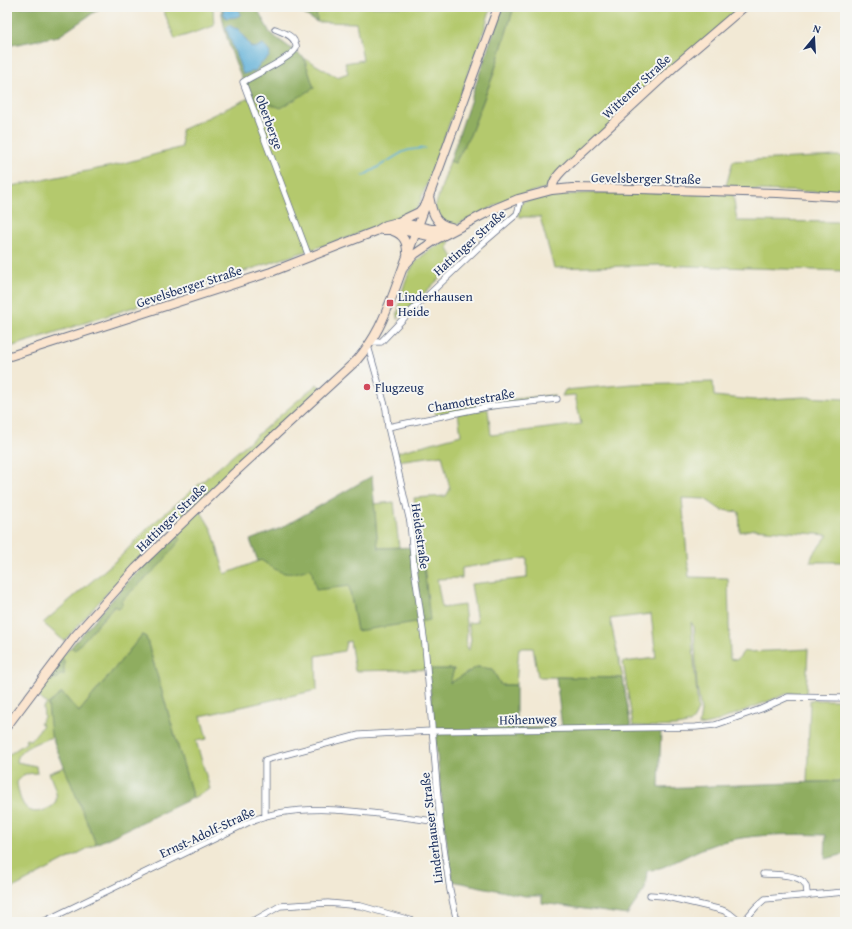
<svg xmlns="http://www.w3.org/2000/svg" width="852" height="929" viewBox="0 0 852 929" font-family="'Gentium Book Plus',serif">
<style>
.green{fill:#b4c96d;stroke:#687c66;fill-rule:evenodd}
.forest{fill:#8fad60;stroke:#556e5f}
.water{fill:#5caed7;stroke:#3c6e9a}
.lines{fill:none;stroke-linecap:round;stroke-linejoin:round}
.stream{stroke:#5caed7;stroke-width:1.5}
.street-casing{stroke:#667088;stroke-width:7}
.secondary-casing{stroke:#667088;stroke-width:10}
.street{stroke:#fff;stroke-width:5.5}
.secondary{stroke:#fbe5cf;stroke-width:8}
.poi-dot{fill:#d1495b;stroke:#f6f6f2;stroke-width:1.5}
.labels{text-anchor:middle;stroke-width:4;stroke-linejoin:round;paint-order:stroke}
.street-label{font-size:13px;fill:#1b2f5e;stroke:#f6f6f2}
.poi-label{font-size:13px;fill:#1b2f5e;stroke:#f6f6f2;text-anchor:start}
</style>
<rect width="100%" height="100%" fill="#f6f6f2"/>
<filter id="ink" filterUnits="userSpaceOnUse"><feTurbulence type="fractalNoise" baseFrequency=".025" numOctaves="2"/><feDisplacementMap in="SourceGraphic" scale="8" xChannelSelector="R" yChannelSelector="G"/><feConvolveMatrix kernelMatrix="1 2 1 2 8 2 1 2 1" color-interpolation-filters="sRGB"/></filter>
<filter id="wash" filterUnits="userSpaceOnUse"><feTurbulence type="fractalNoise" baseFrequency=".012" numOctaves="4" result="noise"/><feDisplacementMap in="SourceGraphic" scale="16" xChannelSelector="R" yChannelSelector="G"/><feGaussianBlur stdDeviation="0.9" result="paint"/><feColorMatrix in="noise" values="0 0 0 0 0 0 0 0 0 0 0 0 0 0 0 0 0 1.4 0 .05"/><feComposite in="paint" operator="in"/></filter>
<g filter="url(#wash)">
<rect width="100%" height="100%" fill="#f2e9d5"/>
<path class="green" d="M 162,7 L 213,7 L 214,26 L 175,39 Z
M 316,7 L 491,7 L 482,37 L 418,207 L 411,212 L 350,237 L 7,348 L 7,187 L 117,165 L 182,147 L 181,130 L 251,97 L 314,88 L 304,58 L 337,77 L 348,73 L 345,63 L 363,60 L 356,23 L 317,22 Z
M 514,7 L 741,7 L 552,179 L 547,188 L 515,196 L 456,225 L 448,225 L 440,221 L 435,207 L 450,161 L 455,163 L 470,135 L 493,76 Z
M 837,156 L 845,157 L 845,193 L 725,189 L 733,161 Z
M 630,192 L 733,194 L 737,221 L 845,222 L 845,271 L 659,265 L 554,268 L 540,217 L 520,217 L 518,215 L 522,202 C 558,193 593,193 630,192 Z
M 450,238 L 448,249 L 455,261 L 438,280 L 397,319 C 400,299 405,270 421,257 C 430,249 441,244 450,238 Z
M 713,382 L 714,396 L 754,400 L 804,397 L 845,399 L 845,562 L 810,562 L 813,554 L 828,535 L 754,529 L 740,532 L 739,512 L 721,510 L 705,499 L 682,498 L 689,577 L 728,578 L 730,659 L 737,660 L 744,651 L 748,652 L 808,649 L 806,694 L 789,693 L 713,723 L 699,726 L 701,711 L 697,687 L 694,627 L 691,622 L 698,710 C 696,714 695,718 692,721 C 685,729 645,726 633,726 L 623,662 L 656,658 L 651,614 L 610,619 L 623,678 L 538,677 L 533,648 L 519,648 L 516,685 L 501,685 L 492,669 L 477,667 L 449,684 L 454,669 L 355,671 L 350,641 L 346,642 L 344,651 L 316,656 L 317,690 L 201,716 L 207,739 L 196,741 L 210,789 L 193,798 L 146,637 L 142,635 L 79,712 L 62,693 L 48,705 L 52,737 C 40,742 18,747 17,762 L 36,766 L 37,773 L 25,774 L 17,782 C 19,800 25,819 47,809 C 51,807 54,806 56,801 C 58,792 52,782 49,773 L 65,767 L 96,844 L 7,891 L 7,756 L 27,742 L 25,741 L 26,739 L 31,740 L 43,725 L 40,723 L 44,717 L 43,707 L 47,704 L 35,694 C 43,684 45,680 58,678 L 61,657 L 71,647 L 75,649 L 115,606 L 119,608 L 123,604 L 120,601 L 176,533 L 200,510 L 212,530 L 225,574 L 261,560 C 280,572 290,575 311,568 L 349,586 L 357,630 L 429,620 L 422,547 L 414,498 L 446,496 L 450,489 L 442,455 L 397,461 L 395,453 L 461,435 L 458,413 L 488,409 L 491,435 L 581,424 L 575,395 L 562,396 L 565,390 L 632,384 ZM 527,558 L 527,578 L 471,584 L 477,622 L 468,623 L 471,639 L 469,650 L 466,647 L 467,632 L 464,605 L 442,608 L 437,579 L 462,578 L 462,568 Z
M 317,384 L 321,388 L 171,527 L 134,563 L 64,641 L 43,623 L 120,557 L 149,527 Z
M 554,395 L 554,397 L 436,415 L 434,408 L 438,407 L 439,411 L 492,401 Z
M 394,502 L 399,547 L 378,548 L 374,504 Z
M 810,700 L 845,700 L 845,781 L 807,782 Z"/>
<path class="forest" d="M 7,7 L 102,7 L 59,36 L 7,46 Z
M 221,7 L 258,7 L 257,8 L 270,33 L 304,58 L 314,88 L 281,108 L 251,97 C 237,69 224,38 221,7 Z
M 292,7 L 316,7 L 317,22 Z
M 502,7 L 514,7 L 493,75 L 470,135 L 455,163 L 450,161 Z
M 372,476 L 378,548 L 422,547 L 430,620 L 357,631 L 349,586 L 316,590 L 311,568 C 286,577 283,575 261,560 L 258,561 L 250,540 L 281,528 Z
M 176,533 L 181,539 L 161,564 L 121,601 L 123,604 L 119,608 L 114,606 L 75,650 L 71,647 L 131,578 Z
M 142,635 L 146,637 L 193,798 L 96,844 L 51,735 L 48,704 L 62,693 L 79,712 Z
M 61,657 L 64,660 L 64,675 L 59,675 L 58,678 L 50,679 L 44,682 Z
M 477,667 L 492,669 L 501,685 L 516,685 L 516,728 L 562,728 L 556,677 L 623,678 L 631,729 L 661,729 L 659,788 L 845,781 L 845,854 L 825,859 L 826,835 C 788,834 743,833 707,847 C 687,854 669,868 647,871 L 645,889 L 627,915 L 542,903 L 542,896 L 525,896 L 452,881 L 444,821 L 428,669 L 454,669 L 450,683 Z"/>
<path class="water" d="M 224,7 L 239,7 L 240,15 L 236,17 L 226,18 L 223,13 Z
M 229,25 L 234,28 L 238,29 L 251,47 L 255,48 L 263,44 L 270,53 L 269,57 L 260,64 L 255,71 L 243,74 L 226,28 Z"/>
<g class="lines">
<path class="stream" d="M 363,176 L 403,152 L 409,150 L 425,148"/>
</g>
</g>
<g filter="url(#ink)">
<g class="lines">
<defs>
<path id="street" d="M 275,29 C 282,32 293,35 295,43 C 297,46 296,49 294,51 C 287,60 254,75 243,82 L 309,257
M 372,342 L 381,342 L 405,317 L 482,244 L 517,214 L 520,204 L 518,199
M 368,346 L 386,409 L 388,427 L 410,522 L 414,567 L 425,645 L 440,822 L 450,890 L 457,922
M 388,427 L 491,406 L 557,399
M 265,816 L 265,760 L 359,735 L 431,731 L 696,727 L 715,725 L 761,709 L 788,697 L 845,698
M 763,874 C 773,874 799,874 805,884 C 807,887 807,892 807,896
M 650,895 L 663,896 L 722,910 L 729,913 L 740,922
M 43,922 L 249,822 C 304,798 382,815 440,822
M 249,922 L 257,919 L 280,906 L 328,903 L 361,906 L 417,922
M 743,922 L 756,907 L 765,899 L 845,892"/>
<path id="secondary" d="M 552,190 C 553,178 561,172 569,164 L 675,66 L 744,7
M 429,196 C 432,211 434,225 451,227
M 398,222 L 419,212 L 425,205
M 382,230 L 402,230 L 429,236 L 441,237
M 393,231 C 404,235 407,242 407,253
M 405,265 L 415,254 L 437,239 L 494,209 L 518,199 L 552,190 L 572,188 L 639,189 L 778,193 L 845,197
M 7,357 L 271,272 L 376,231 L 386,225 L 398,222 L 431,229 L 455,229
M 7,726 L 75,636 L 136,568 L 232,475 L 357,360 C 376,338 384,318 394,292 L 498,7"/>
</defs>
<use href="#street" class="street-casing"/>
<use href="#secondary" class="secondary-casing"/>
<use href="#street" class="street"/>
<use href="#secondary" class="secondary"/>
</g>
</g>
<g class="poi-dot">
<rect x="386" y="299" width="8" height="8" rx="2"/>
<circle cx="367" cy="387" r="4"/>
</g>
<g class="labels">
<g class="street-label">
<text transform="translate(636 86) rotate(-43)" y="5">Wittener Straße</text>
<text transform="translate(270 122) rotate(70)" y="5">Oberberge</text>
<text transform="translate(646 178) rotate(1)" y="5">Gevelsberger Straße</text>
<text transform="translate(469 242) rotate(-42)" y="5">Hattinger Straße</text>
<text transform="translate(189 286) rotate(-18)" y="5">Gevelsberger Straße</text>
<text transform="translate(471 400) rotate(-10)" y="5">Chamottestraße</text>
<text transform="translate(171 517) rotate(-44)" y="5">Hattinger Straße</text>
<text transform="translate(421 536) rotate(82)" y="5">Heidestraße</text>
<text transform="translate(528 719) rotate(-1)" y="5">Höhenweg</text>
<text transform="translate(431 828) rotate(-97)" y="5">Linderhauser Straße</text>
<text transform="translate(207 832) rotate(-25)" y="5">Ernst-Adolf-Straße</text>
</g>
<g class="poi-label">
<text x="398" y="301">Linderhausen<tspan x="398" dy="15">Heide</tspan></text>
<text x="375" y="392">Flugzeug</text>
</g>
</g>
<rect width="852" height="929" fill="none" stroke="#f6f6f2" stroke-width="24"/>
<g transform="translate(814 38) rotate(18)" stroke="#f6f6f2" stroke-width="3" paint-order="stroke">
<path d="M0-3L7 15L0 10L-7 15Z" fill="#1b2f5e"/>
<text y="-6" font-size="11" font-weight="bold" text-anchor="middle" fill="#1b2f5e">N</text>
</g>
</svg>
